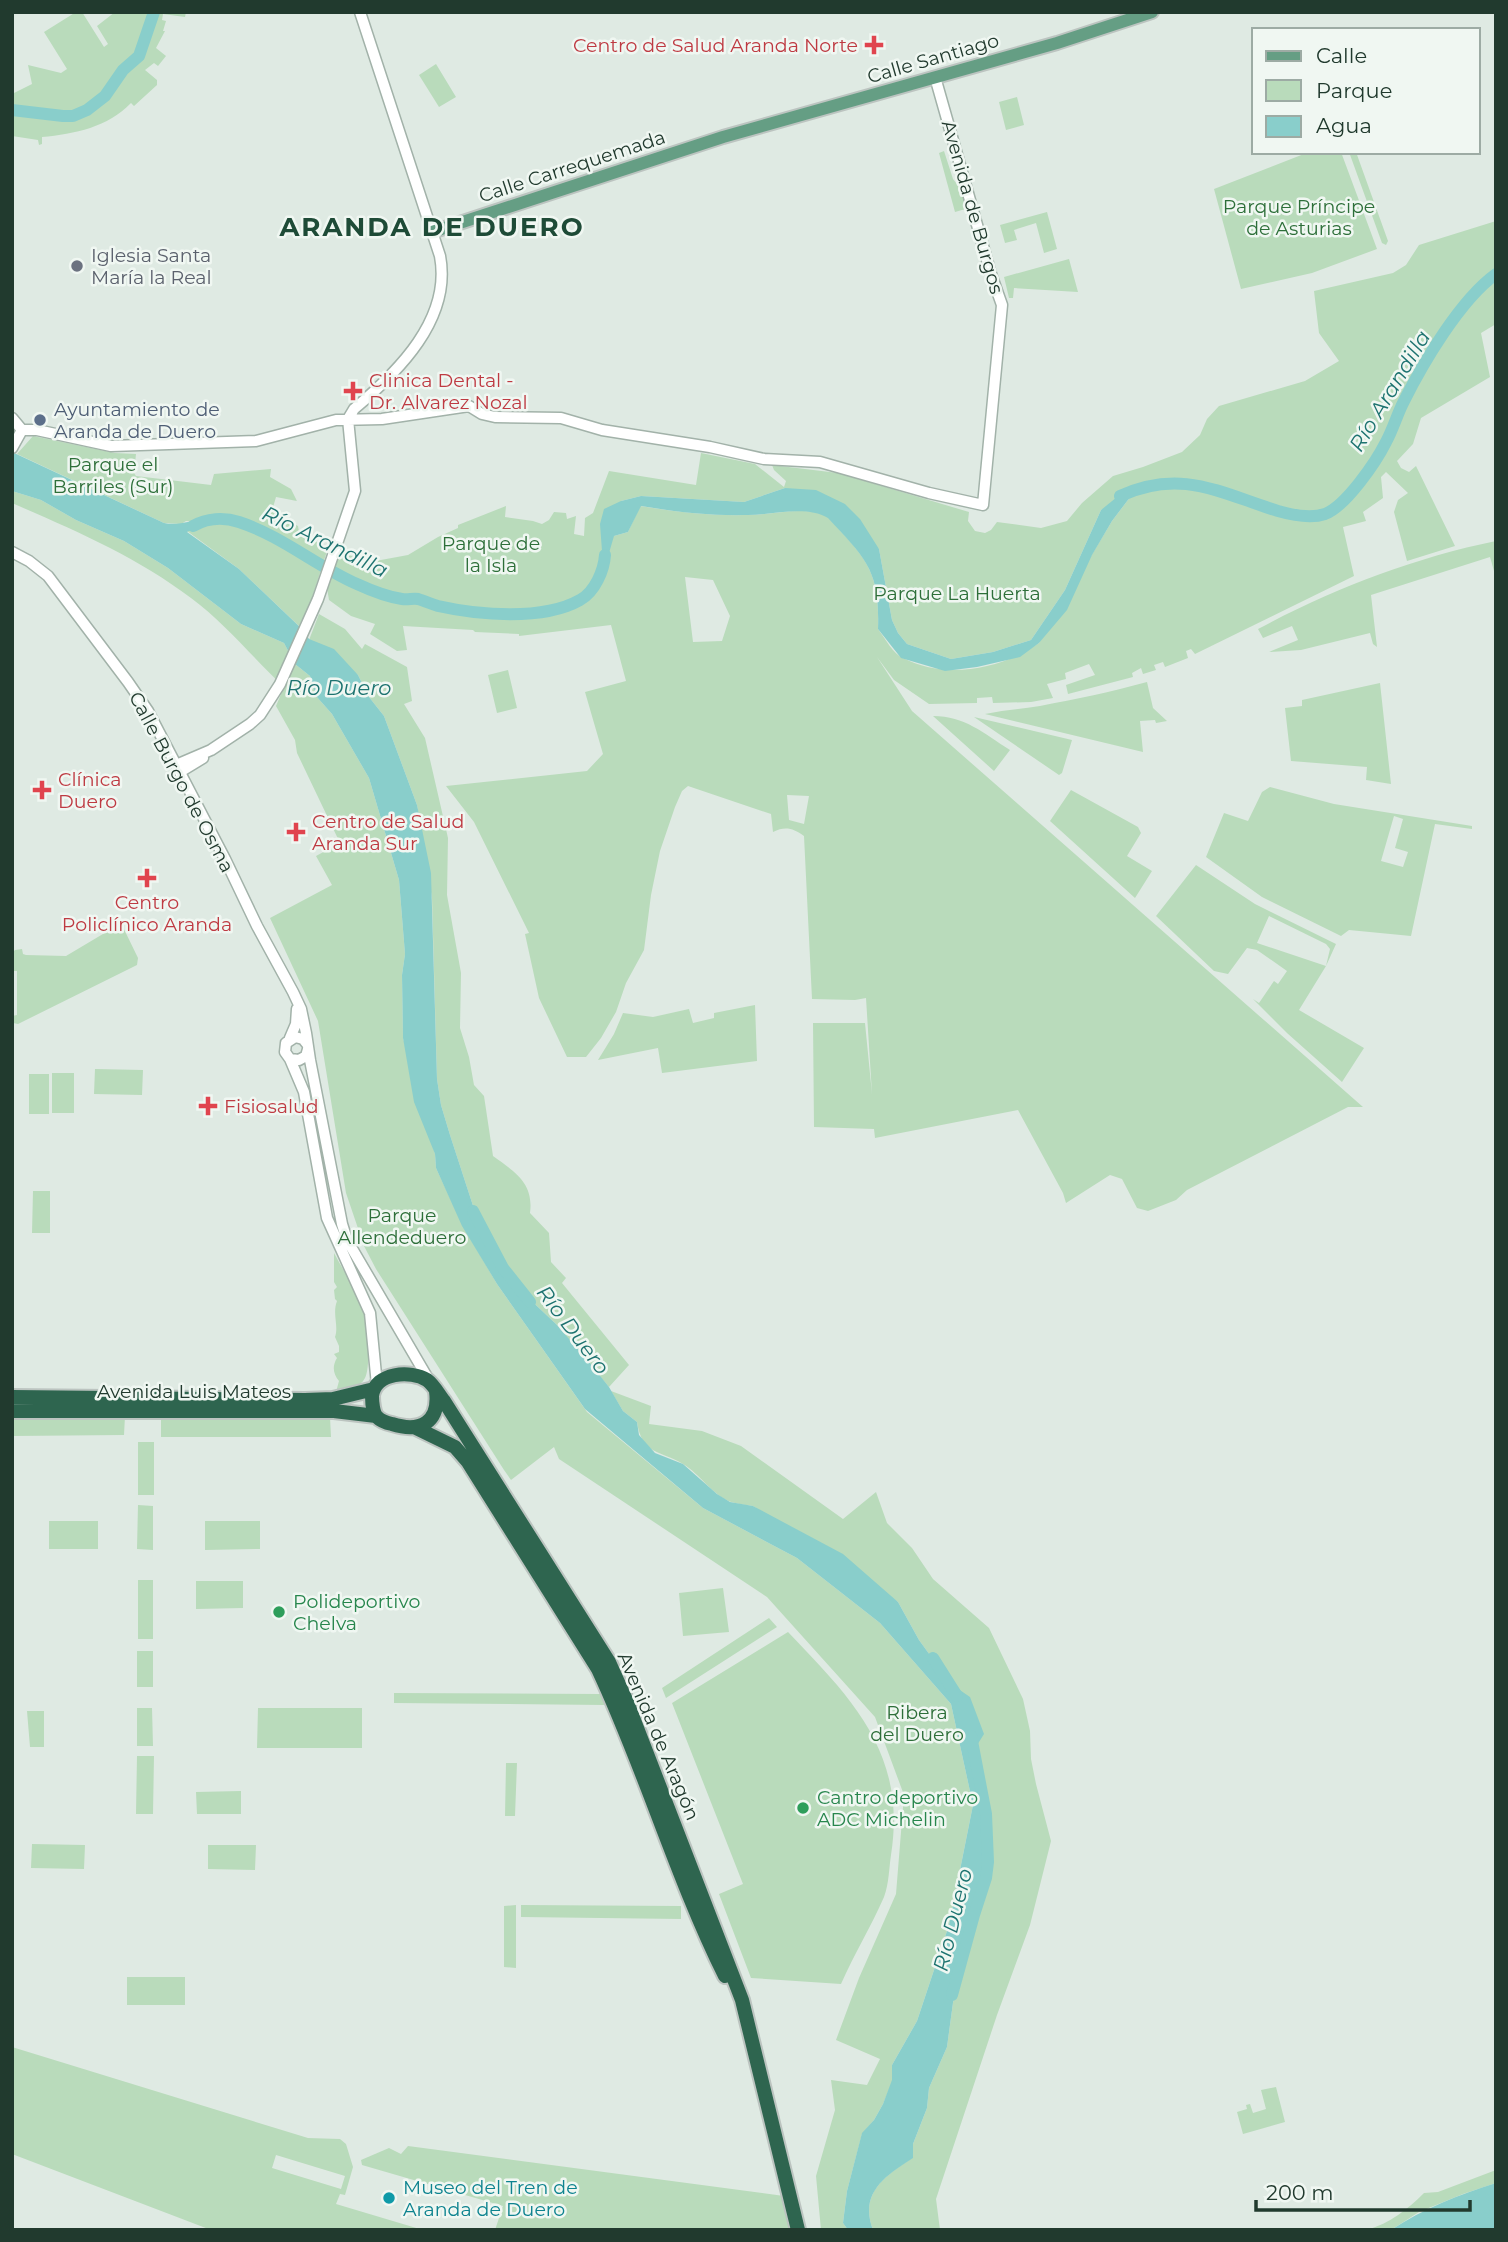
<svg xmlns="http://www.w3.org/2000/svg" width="1508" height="2242" viewBox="0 0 1508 2242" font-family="Montserrat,sans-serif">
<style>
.green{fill:#b9dbbb;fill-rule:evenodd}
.water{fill:#89cecb}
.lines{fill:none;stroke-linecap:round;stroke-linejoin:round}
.river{stroke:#89cecb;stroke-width:12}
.minor-casing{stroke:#a2b2a9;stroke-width:13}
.major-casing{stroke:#bcc4c0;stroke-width:16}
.highway-casing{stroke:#bcc4c0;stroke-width:18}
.minor{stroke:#fff;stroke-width:10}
.major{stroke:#659e84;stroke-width:12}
.highway{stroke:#2e654f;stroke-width:14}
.health-dot{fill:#e0444e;stroke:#f0f7f2;stroke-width:2.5}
.worship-dot{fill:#6b7280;stroke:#f0f7f2;stroke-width:2.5}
.service-dot{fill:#5c6f8a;stroke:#f0f7f2;stroke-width:2.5}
.leisure-dot{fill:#2e9e5b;stroke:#f0f7f2;stroke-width:2.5}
.culture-dot{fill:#0f9aa8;stroke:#f0f7f2;stroke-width:2.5}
.labels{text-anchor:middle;stroke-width:5;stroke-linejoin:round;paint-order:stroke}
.health-label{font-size:19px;fill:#be3a42;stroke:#f0f7f2;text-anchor:start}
.street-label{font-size:19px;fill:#213a2e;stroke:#f0f7f2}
.park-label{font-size:19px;fill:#2d6f39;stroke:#f0f7f2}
.worship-label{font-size:19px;fill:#5b616d;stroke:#f0f7f2;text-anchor:start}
.service-label{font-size:19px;fill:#4e5e75;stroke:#f0f7f2;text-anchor:start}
.leisure-label{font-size:19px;fill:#27864d;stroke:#f0f7f2;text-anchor:start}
.culture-label{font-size:19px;fill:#0d838f;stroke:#f0f7f2;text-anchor:start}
.water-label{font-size:21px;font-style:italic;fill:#1d7370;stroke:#f0f7f2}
.district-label{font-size:26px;font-weight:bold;letter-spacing:2px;fill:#1e4b37;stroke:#f0f7f2}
</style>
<rect width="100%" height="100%" fill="#dfeae3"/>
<path class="green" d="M 76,12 L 82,12 L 104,47 L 108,44 L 97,26 L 115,12 L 186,12 L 185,17 L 163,14 L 162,20 L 166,21 L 163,31 L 165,31 L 156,48 L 166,56 L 158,66 L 154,63 L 145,70 L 157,80 L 157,85 L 134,106 L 131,103 C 108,127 75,134 42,137 L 42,144 L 39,145 L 38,140 L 12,136 L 12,94 L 32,84 L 28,65 L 61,73 L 67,69 L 44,32 Z
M 436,64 L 456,97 L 439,107 L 419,75 Z
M 1017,97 L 1024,125 L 1006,130 L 999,102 Z
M 944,151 L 953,179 L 963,192 L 969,208 L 955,212 L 939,153 Z
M 1309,152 L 1341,152 L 1377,249 L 1312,273 L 1241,289 L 1214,189 Z
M 1349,152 L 1356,152 L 1388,241 L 1386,245 L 1382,243 Z
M 1047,212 L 1057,249 L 1044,253 L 1036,223 L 1014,230 L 1017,240 L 1005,243 L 1000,225 Z
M 1496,221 L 1496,324 L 1481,333 L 1490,377 L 1421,418 L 1413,444 L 1397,461 L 1401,468 L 1409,472 L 1416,466 L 1455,546 L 1407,561 L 1394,512 L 1398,500 L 1408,493 L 1386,472 L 1381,477 L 1383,498 L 1363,512 L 1366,521 L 1343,527 L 1354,576 L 1195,654 L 1191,649 L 1186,651 L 1188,658 L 1165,667 L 1163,662 L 1154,665 L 1156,670 L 1143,674 L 1141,668 L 1132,673 L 1133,677 L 1068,694 L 1066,685 L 1095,675 L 1089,664 L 1065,673 L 1066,679 L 1047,684 L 1053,698 L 1031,702 L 993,703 L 992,697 L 977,698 L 977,703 L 929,704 L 894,680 L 877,657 L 912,711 L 1363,1107 L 1348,1107 L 1187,1190 L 1176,1200 L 1148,1211 L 1137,1208 L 1122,1179 L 1110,1175 L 1066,1203 L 1063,1193 L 1018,1110 L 875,1138 L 874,1129 L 814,1127 L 813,1023 L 865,1023 L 872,1094 L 866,998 L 855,1000 L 812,999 L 804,836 C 793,828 785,826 773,832 L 771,814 L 688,786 L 682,791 L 675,807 L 660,851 L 651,895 L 644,950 L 626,983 L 616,1012 L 601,1038 L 586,1057 L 567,1057 L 539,998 L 525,934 L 529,933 L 474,822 L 446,786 L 587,771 L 603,754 L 585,692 L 626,681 L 611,625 L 519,636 L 519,634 L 475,632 L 473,630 L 403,626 L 407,650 L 397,651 L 370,634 L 375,624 L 351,616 L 329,600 L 327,588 L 339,552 L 370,562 L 408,555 L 438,537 L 458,528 L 458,525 L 506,506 L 505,517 L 533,521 L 542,524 L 549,520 L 554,512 L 566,513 L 567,519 L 576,516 L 574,534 L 584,536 L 585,518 L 593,513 L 609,471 L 696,485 L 701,453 L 755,464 L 784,487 L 786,481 L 774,470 L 772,465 L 838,473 L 969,512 L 968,521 L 975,531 L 985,533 L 991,530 L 997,522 L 1041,528 L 1067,521 L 1082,503 L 1113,476 L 1143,467 L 1182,452 L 1200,435 L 1207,419 L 1219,406 L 1305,381 L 1339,361 L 1319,333 L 1314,291 L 1393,273 L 1406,265 L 1419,245 ZM 785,488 L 879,549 L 892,620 L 898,633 L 907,644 L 951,659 L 993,652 L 1031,640 L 1065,590 L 1101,510 L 1134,492 L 1112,521 L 1039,643 C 1002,669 945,680 903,658 C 893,654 885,638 878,629 C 880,570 866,559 828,517 C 806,505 773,515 748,515 C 712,516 676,512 640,506 L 628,532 L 614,536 L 621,501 L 641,496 L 744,502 ZM 685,577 L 713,580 L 730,616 L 722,641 L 693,642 ZM 787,795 L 809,796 L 804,824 L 789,820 Z
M 1069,259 L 1078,292 L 1014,288 L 1013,298 L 1009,298 L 1004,277 Z
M 33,436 L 115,453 L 136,454 L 134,473 L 136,476 L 211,485 L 214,474 L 271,469 L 270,477 L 291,489 L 297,501 L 276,497 L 272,511 L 298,526 L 299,532 L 328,548 L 311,601 L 299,626 L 239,569 L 187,531 L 205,522 L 186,521 L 181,524 L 164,523 L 17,454 Z
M 12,491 L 41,500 L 76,520 L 124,541 L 168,568 L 241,624 L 284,643 L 295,664 L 310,676 L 316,696 L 332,714 L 369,778 L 399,880 L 405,954 L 402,975 L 403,1038 L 435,1154 L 436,1168 L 463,1226 L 497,1284 L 587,1412 L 703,1508 L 797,1558 L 880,1623 L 951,1704 L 973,1805 L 949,1925 L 917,2021 L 892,2065 L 893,2080 L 883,2104 L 874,2120 L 862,2134 L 847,2191 L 843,2223 L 848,2230 L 821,2230 L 816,2176 L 835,2110 L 831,2080 L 867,2085 L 880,2059 L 836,2040 L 859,1978 L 896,1894 L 904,1795 L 875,1717 L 767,1597 L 559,1459 L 554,1447 L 511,1480 L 504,1470 L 376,1269 L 364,1246 L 346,1193 L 318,1021 L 270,918 L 332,885 L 316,856 L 340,843 L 297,753 L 295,740 L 276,706 L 284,687 C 253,658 225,623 191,598 C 137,557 74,530 12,503 Z
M 1496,541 L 1496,578 L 1490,557 L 1371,595 L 1377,647 L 1373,644 L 1370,633 L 1301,650 L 1269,652 L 1298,640 L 1292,626 L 1263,638 L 1258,629 C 1333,589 1413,558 1496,541 Z
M 319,614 L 345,629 L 362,649 L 365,644 L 407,667 L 412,701 L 404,704 L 425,738 L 448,838 L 447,895 L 461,973 L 460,1028 L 469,1057 L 474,1085 L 484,1096 L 493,1156 C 515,1172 534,1183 530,1213 L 549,1233 L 551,1262 L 566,1278 L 562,1283 L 629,1365 L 609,1387 L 556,1324 L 522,1292 L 503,1268 L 477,1218 L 450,1135 L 441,1105 L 437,1079 L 432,898 L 417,805 L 384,716 L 369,697 L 358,675 L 309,640 Z
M 508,670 L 517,708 L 497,713 L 488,675 Z
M 1147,682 L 1153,708 L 1167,721 L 1156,723 L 1155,720 L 1140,721 L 1143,752 L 985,714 C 1004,710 1021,709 1040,706 C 1076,699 1111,692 1147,682 Z
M 1380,683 L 1391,784 L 1366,780 L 1367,767 L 1291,761 L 1285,708 L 1302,706 L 1302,700 Z
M 933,716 C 965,716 983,733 1010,750 L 994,771 Z
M 974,717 L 1072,740 L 1062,773 L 1059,775 Z
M 1270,787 L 1334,804 L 1472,826 L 1472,829 L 1435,824 L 1411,936 L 1349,930 L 1341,936 L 1262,897 L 1206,857 L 1224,813 L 1248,821 L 1262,792 ZM 1394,816 L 1403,819 L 1395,848 L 1408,852 L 1403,867 L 1381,861 Z
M 1071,790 L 1138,827 L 1141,833 L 1127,856 L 1152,871 L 1135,898 L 1050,821 Z
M 1196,865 L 1255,904 L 1336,944 L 1326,966 L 1299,1010 L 1364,1048 L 1342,1082 L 1287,1033 L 1253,999 L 1259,1003 L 1274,981 L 1278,984 L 1287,971 L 1257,950 L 1247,948 L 1228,974 L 1214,971 L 1156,916 ZM 1269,916 L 1326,944 L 1330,949 L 1326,966 L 1257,943 Z
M 116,920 L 121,923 L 138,958 L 137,965 L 18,1024 L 13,1023 L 12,1016 L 17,1015 L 17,971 L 12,971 L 12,953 L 15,950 L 22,949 L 23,954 L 26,955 L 66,956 L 108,931 L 105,925 Z
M 755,1005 L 757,1061 L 662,1073 L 658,1048 L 598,1060 L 614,1034 L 623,1013 L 653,1017 L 689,1009 L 693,1023 L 714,1018 L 714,1013 Z
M 95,1069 L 143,1070 L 142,1095 L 94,1094 Z
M 52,1073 L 74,1073 L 74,1113 L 52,1113 Z
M 29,1074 L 49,1074 L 49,1114 L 29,1114 Z
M 33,1191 L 50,1191 L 50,1233 L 32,1233 Z
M 334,1253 C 344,1272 357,1291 364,1312 C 368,1325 371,1366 365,1378 C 360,1388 345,1391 336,1392 L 339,1381 C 333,1374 332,1366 337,1358 L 334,1354 L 339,1352 L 339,1346 L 335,1337 C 339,1326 332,1314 337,1301 L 335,1299 L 334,1290 L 337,1287 L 334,1282 Z
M 611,1391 L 651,1406 L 649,1424 L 702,1431 L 741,1446 L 843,1519 L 876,1492 L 887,1523 L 912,1548 L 933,1579 L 989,1628 L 1023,1699 L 1030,1731 L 1031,1759 L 1036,1784 L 1051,1841 L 1030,1925 L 997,2015 L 936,2199 L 940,2230 L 873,2230 C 859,2193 885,2176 912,2158 L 913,2144 L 927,2108 L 929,2088 L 947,2047 L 955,1988 L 974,1915 L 986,1878 L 986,1814 L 974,1750 L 953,1687 L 919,1640 L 898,1602 L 753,1506 C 746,1505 738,1504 731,1502 C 712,1495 700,1474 683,1464 C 660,1450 642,1455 637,1422 L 623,1411 Z
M 125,1416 L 124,1435 L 12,1436 L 12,1417 Z
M 161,1416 L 330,1417 L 331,1437 L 161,1437 Z
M 138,1442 L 154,1442 L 154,1495 L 138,1495 Z
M 138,1505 L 153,1506 L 153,1550 L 137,1549 Z
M 49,1521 L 98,1521 L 98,1549 L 49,1549 Z
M 205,1521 L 260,1521 L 260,1549 L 205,1550 Z
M 138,1580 L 153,1580 L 153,1639 L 138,1639 Z
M 196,1581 L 243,1581 L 243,1608 L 196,1609 Z
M 723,1588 L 729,1632 L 683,1636 L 679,1593 Z
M 769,1618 L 777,1627 L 666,1698 L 662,1688 Z
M 788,1632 C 852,1699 907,1753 891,1855 C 889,1868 889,1884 884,1897 C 871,1927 854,1954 841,1984 L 751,1978 L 719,1894 L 743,1884 L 672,1703 Z
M 137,1651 L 153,1651 L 153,1687 L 137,1687 Z
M 394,1693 L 600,1694 L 605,1705 L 394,1703 Z
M 137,1708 L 152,1708 L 153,1746 L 137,1746 Z
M 258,1708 L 362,1708 L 362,1748 L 257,1748 Z
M 27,1711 L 44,1711 L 44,1747 L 30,1747 Z
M 137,1756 L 154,1756 L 153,1814 L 136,1814 Z
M 506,1763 L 517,1763 L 515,1816 L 505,1816 Z
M 241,1791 L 241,1814 L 197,1814 L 196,1792 Z
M 32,1844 L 85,1845 L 84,1869 L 31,1868 Z
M 208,1845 L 256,1845 L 255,1870 L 208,1869 Z
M 516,1905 L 516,1968 L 504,1967 L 504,1906 Z
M 521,1905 L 681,1906 L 681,1919 L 521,1917 Z
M 127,1977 L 185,1977 L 185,2005 L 127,2005 Z
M 12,2047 L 308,2138 L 340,2139 L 346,2144 L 353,2167 L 345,2195 L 340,2194 L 336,2204 L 423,2230 L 211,2230 L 12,2154 ZM 276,2155 L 345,2176 L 341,2189 L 272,2168 Z
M 1276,2087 L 1285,2122 L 1243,2134 L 1237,2112 L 1247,2109 L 1246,2105 L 1250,2104 L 1253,2113 L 1266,2109 L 1261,2090 Z
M 408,2146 L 784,2196 L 792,2230 L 495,2230 L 503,2206 L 362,2165 L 361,2160 L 389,2148 L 401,2154 Z
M 1496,2170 L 1496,2183 L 1463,2194 L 1419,2212 L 1391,2230 L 1367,2230 C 1390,2223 1407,2210 1424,2193 L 1438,2192 Z"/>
<path class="water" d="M 12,452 L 164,523 C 178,526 192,520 206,519 L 205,522 L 187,532 L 239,569 L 303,630 L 309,639 L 334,649 L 358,675 L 369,697 L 384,716 L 417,805 L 431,873 L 437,1079 L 441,1105 L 450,1135 L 477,1218 L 503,1268 L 522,1292 L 556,1324 L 585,1357 L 609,1387 L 623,1411 L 637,1422 L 639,1435 L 655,1453 L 683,1464 L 717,1494 L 730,1502 L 753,1506 L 843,1554 L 898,1602 L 919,1640 L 951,1684 L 970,1697 L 984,1734 L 974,1750 L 986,1814 L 986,1878 L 974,1915 L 955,1988 L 947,2047 L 929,2088 L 927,2108 L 913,2144 L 913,2158 C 885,2176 859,2193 873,2230 L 848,2230 L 843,2223 L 847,2191 L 862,2133 L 874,2120 L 883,2104 L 892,2080 L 892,2065 L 917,2021 L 949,1925 L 973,1805 L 951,1704 L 880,1623 L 797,1558 L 703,1508 L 585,1409 L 497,1284 L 462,1226 L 436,1168 L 435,1154 L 414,1102 L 403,1038 L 402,975 L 405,954 L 399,880 L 369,778 L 332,714 L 316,696 L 310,676 L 295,664 L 284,643 L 241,624 L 168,568 L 124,541 L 76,520 L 41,500 L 12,491 Z
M 785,488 L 816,490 L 845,504 L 860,519 L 879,549 L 892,620 L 898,633 L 907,644 L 951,659 L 993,652 L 1031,640 L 1065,590 L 1101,510 L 1117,497 L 1132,490 L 1134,492 L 1112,521 L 1092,555 L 1067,610 L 1039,643 L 1020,657 L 977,667 L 945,671 L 901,658 L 878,629 C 880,570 866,559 828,518 C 806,505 773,515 748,515 C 712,516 676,512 641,506 L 628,532 L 614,536 L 604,570 L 599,576 L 602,551 L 600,524 L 604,509 L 621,501 L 641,496 L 744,502 Z
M 1496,2183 L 1496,2230 L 1391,2230 C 1424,2208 1459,2195 1496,2183 Z"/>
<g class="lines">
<path class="river" d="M 12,110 L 63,116 L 73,116 L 87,110 L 105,96 L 123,70 L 139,56 L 154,12
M 1120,496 C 1181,468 1220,493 1278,511 C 1292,515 1310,519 1325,514 C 1346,506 1376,462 1386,442 C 1393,429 1397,415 1403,403 C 1423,363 1460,300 1496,274
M 193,526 C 207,518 224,517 239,522 C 282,536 316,566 357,584 C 370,590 388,597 402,599 C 408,600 413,598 418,599 C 425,601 431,604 438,606 C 478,615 543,621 580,600 C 595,592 604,570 605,555
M 473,1211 L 503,1268 L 530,1302
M 933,1658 L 957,1696
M 952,1995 L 974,1915 L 986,1878 L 988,1862 L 986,1814 L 971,1736"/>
<defs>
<path id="minor" d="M 12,418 L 22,430
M 348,419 L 354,409 C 398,372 452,319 440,256 L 360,12
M 22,430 L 37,430 L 111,446 L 256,441 L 336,420 L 382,419 L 469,406 L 482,414 L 495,417 L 561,418 L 602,430 L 710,447 L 764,459 L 820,462 L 929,493 L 983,505 L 1002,305 L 991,274 L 935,77
M 12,448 L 22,430
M 12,552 L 29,561 L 48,576 L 128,682 L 148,711 L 225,859 L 257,926 L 293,992 L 301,1009 L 306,1033 L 310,1060 L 342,1224 L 347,1240 L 430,1382
M 176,765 L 211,750 L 250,724 L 260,715 L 280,684 L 318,599 L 355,491 L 348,419
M 180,772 L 203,758
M 290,1038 L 296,1024 L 297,1009
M 307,1044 L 303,1039 L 295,1037 L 286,1043 L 285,1052 L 290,1059 L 299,1060 L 306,1056 L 308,1049
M 290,1059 L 304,1092 L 327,1218 L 370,1313 L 377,1385"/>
<path id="major" d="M 432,232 L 723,137 L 1057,43 L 1152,12"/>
<path id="highway" d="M 436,1391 C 440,1422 421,1433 392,1424 C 387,1423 381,1421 377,1417 C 373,1413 372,1402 372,1396 C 375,1372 411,1370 427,1380 C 434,1385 439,1395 444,1401 L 609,1662 L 627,1702 L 742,2000 L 798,2230
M 12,1397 L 305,1400 L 333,1399 L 374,1389
M 12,1411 L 334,1411 L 376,1416
M 414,1427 L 455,1447 L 468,1462 L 598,1669 C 645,1769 676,1877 725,1976"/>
</defs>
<use href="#minor" class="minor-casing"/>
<use href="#major" class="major-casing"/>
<use href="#highway" class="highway-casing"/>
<use href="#minor" class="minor"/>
<use href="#major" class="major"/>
<use href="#highway" class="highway"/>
</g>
<g class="health-dot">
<path d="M870.5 34.5h7v7h7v7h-7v7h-7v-7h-7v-7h7z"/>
<path d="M349.5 380.5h7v7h7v7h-7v7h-7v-7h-7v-7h7z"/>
<path d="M38.5 779.5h7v7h7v7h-7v7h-7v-7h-7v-7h7z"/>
<path d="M292.5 821.5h7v7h7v7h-7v7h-7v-7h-7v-7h7z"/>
<path d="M143.5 867.5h7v7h7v7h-7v7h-7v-7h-7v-7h7z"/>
<path d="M204.5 1095.5h7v7h7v7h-7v7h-7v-7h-7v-7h7z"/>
</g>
<circle class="worship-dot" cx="77" cy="266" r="7"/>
<circle class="service-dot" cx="40" cy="420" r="7"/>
<g class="leisure-dot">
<circle cx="279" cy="1612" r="7"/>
<circle cx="803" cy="1808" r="7"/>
</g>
<circle class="culture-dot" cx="389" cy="2198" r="7"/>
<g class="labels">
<g class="health-label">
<text x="858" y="52" text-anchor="end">Centro de Salud Aranda Norte</text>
<text x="369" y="387">Clinica Dental -<tspan x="369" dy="22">Dr. Alvarez Nozal</tspan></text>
<text x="58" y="786">Clínica<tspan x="58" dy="22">Duero</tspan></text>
<text x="312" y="828">Centro de Salud<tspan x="312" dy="22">Aranda Sur</tspan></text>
<text x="147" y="909" text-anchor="middle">Centro<tspan x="147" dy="22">Policlínico Aranda</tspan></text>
<text x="224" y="1113">Fisiosalud</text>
</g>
<g class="street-label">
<text transform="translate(933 58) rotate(-16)" y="7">Calle Santiago</text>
<text transform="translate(572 166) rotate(-18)" y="7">Calle Carrequemada</text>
<text transform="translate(973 207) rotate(74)" y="7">Avenida de Burgos</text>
<text transform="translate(182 782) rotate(62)" y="7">Calle Burgo de Osma</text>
<text x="194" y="1398">Avenida Luis Mateos</text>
<text transform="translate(659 1736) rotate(67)" y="7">Avenida de Aragón</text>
</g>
<g class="park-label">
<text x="1299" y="213">Parque Príncipe<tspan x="1299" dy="22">de Asturias</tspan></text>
<text x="113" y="471">Parque el<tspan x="113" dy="22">Barriles (Sur)</tspan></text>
<text x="491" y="550">Parque de<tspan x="491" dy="22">la Isla</tspan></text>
<text x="957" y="600">Parque La Huerta</text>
<text x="402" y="1222">Parque<tspan x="402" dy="22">Allendeduero</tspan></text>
<text x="917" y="1719">Ribera<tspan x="917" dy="22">del Duero</tspan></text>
</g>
<g class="worship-label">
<text x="91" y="262">Iglesia Santa<tspan x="91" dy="22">María la Real</tspan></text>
</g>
<g class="service-label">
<text x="54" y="416">Ayuntamiento de<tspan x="54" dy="22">Aranda de Duero</tspan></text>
</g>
<g class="leisure-label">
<text x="293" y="1608">Polideportivo<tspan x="293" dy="22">Chelva</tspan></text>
<text x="817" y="1804">Cantro deportivo<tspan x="817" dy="22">ADC Michelin</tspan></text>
</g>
<g class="culture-label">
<text x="403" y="2194">Museo del Tren de<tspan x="403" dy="22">Aranda de Duero</tspan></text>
</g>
<g class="water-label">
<text transform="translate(1390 391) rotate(-59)" y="7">Río Arandilla</text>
<text transform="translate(325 542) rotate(26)" y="7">Río Arandilla</text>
<text x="339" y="695">Río Duero</text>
<text transform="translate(573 1330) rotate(53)" y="7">Río Duero</text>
<text transform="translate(953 1920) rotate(-76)" y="7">Río Duero</text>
</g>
<g class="district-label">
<text x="432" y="236">ARANDA DE DUERO</text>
</g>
</g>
<rect width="1508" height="2242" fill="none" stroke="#213a2e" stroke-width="28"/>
<rect x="1252" y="28" width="228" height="126" fill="#f0f7f2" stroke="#9daba4" stroke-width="2"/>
<rect x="1266" y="51" width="35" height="10" fill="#659e84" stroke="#9daba4" stroke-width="2"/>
<text x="1316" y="63" font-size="21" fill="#213a2e">Calle</text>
<rect x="1266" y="80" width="35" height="21" fill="#b9dbbb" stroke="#9daba4" stroke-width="2"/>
<text x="1316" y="98" font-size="21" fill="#213a2e">Parque</text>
<rect x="1266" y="116" width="35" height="21" fill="#89cecb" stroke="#9daba4" stroke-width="2"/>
<text x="1316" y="133" font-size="21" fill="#213a2e">Agua</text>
<path d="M1256 2200v10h214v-10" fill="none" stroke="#213a2e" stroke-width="3.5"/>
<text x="1266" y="2200" font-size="21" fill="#213a2e" stroke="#f0f7f2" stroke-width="5" paint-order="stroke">200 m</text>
</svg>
